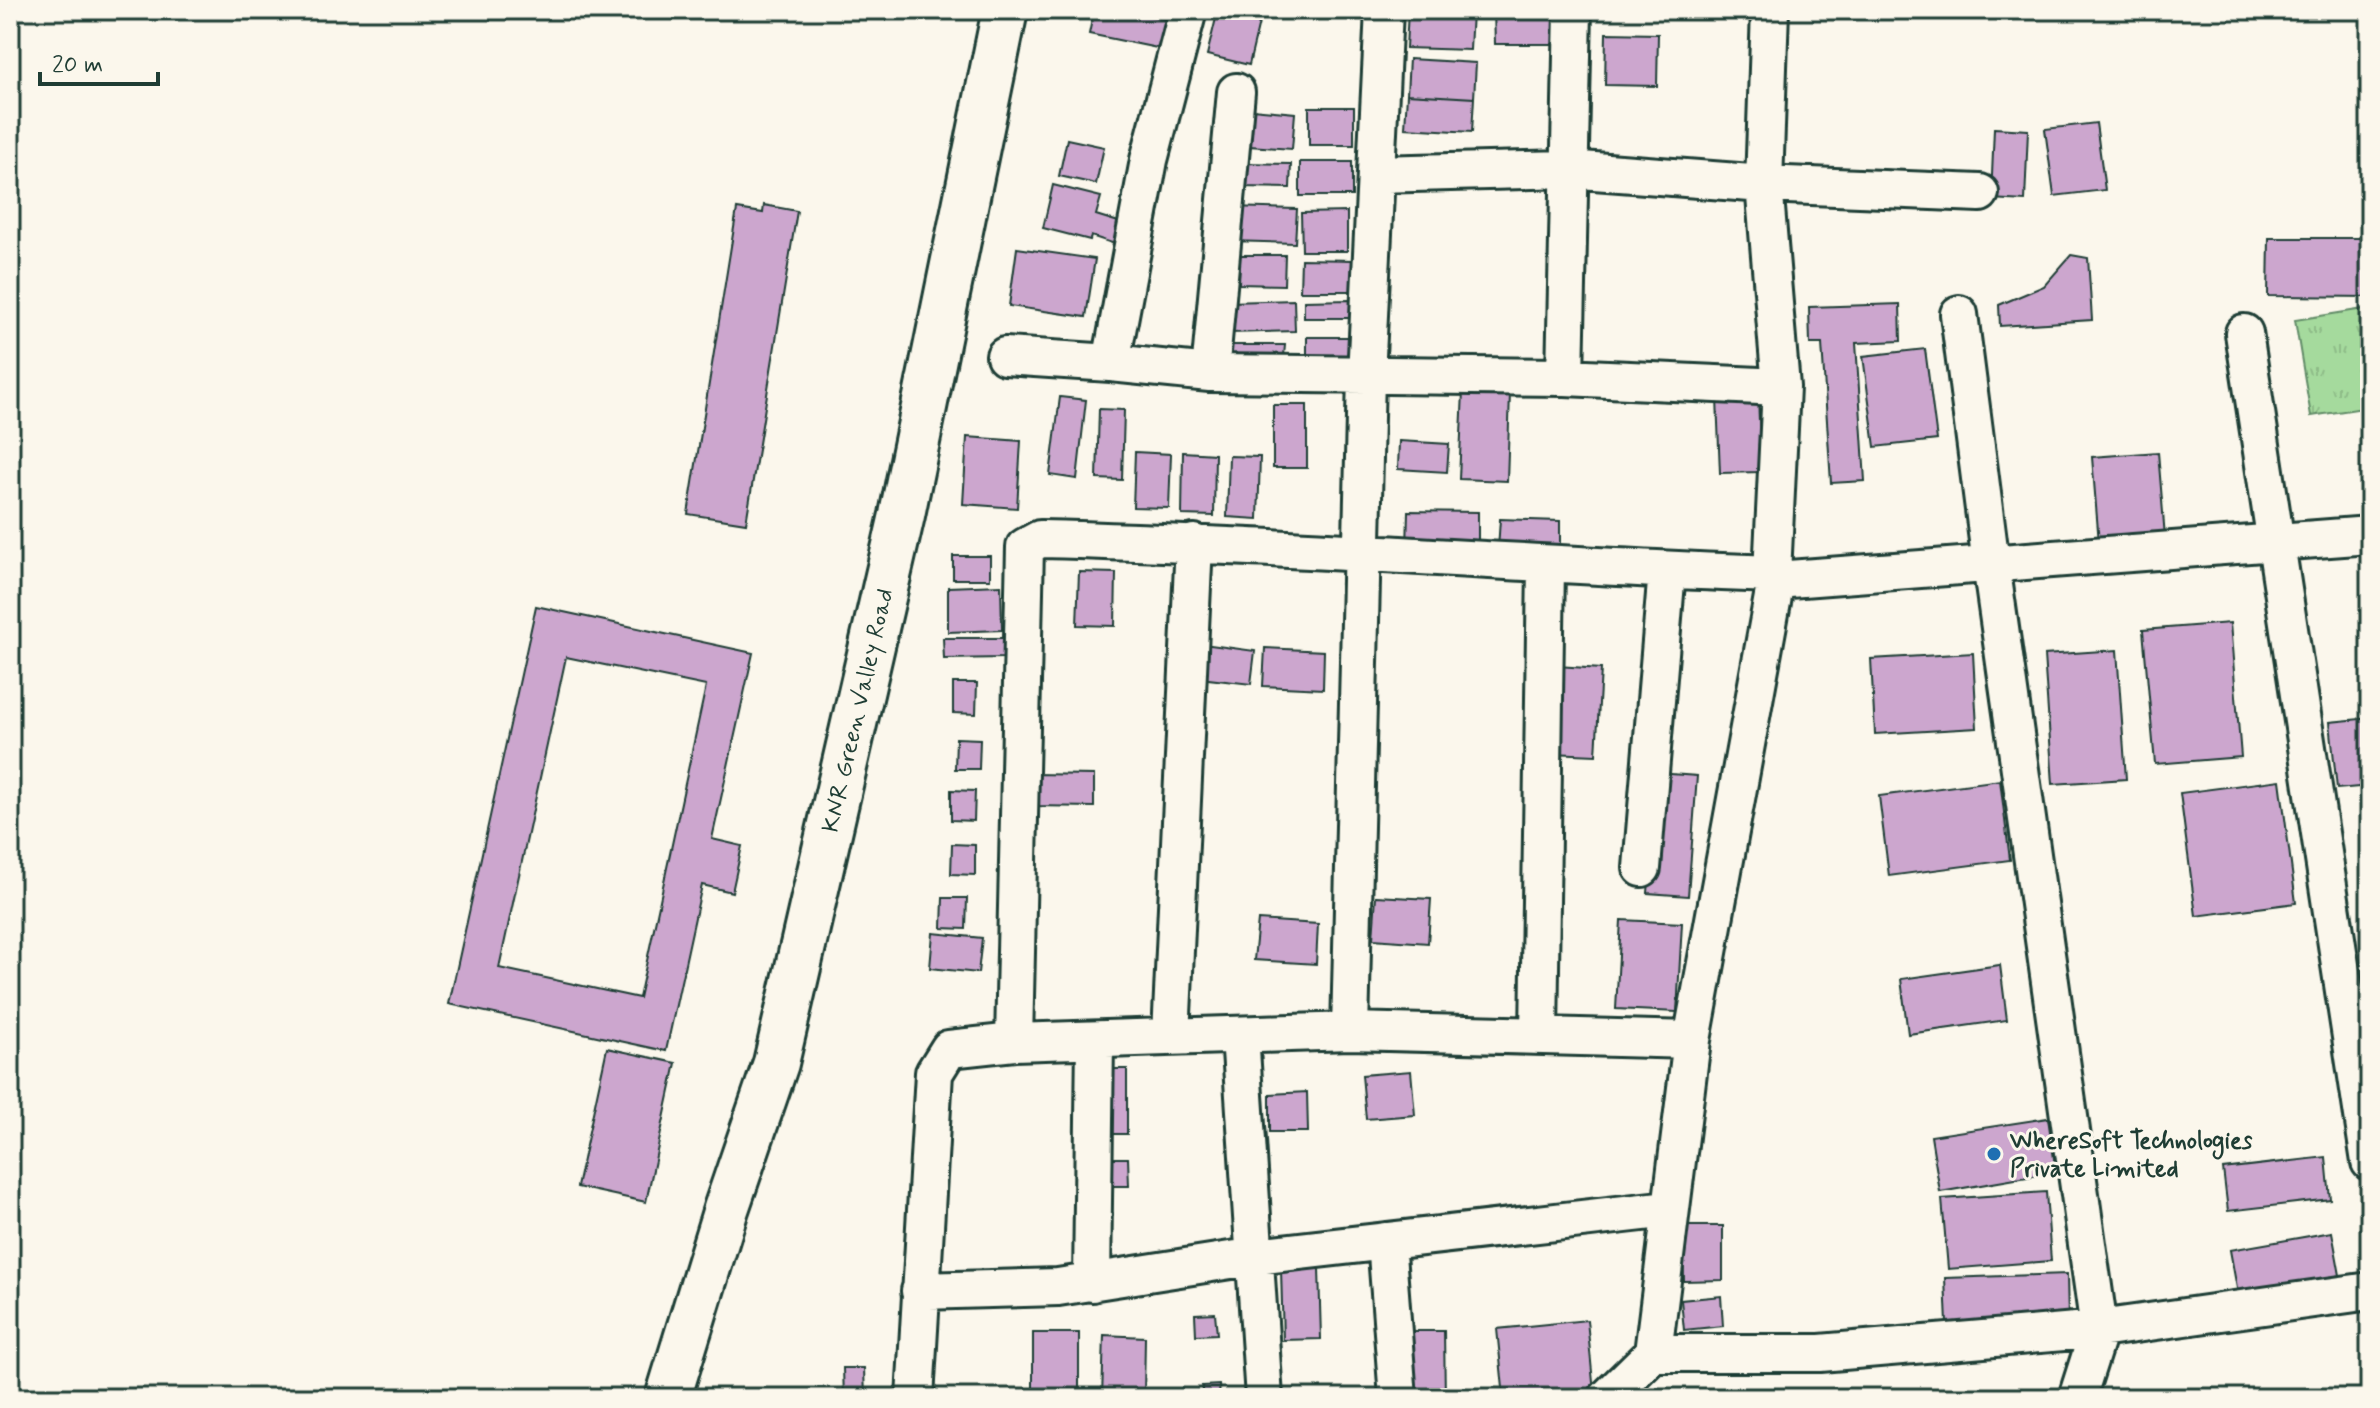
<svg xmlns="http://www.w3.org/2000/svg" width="2380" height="1408" viewBox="0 0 2380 1408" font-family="Mynerve,sans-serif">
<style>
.grass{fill:url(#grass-tufts);stroke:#628c68;stroke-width:2}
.building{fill:#cca6ce;stroke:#1f3d34;stroke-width:2;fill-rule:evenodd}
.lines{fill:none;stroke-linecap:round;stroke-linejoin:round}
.street-casing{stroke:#1f3d34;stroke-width:42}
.secondary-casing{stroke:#1f3d34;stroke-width:50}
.street{stroke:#fbf7ec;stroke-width:36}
.secondary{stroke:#fbf7ec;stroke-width:44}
.poi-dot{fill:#1f6fb2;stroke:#fbf7ec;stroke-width:3}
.labels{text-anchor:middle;stroke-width:6;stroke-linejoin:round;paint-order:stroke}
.street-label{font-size:24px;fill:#1f3d34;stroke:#fbf7ec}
.poi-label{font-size:24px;font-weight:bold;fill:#1f3d34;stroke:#fbf7ec;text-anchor:start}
</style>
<defs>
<pattern id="grass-tufts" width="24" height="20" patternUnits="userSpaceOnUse" patternTransform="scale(2)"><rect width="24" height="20" fill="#a5da9d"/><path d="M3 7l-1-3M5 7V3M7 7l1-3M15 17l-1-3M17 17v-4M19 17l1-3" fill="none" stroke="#8ebc88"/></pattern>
</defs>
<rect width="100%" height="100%" fill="#fbf7ec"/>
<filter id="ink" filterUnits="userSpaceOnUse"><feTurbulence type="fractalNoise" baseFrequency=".0125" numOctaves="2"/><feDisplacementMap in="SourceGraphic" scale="16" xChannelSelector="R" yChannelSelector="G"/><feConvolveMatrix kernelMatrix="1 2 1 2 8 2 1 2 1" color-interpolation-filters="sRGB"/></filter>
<g filter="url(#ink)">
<path class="grass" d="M 2370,308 L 2370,407 L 2311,416 L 2295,320 Z"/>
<path class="building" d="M 1094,10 L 1122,10 L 1173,21 L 1167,50 L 1089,34 Z
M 1122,10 L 1175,10 L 1173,21 Z
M 1218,10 L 1262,10 L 1249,65 L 1207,55 Z
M 1408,10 L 1472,11 L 1470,50 L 1406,48 Z
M 1494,10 L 1554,10 L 1555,44 L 1495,44 Z
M 1606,33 L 1658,34 L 1657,86 L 1605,85 Z
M 1409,59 L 1476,63 L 1474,98 L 1407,94 Z
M 1407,94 L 1474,98 L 1472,132 L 1405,128 Z
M 1309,107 L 1354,107 L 1354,145 L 1309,145 Z
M 1252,109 L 1295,113 L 1292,149 L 1249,146 Z
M 2096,123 L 2105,190 L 2054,196 L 2045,129 Z
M 1994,128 L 2028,130 L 2025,201 L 1991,199 Z
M 1067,139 L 1104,147 L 1096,184 L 1059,176 Z
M 1300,162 L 1352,162 L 1352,196 L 1300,196 Z
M 1241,163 L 1291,164 L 1290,188 L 1241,187 Z
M 1053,185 L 1101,197 L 1096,215 L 1125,224 L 1118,245 L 1091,236 L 1090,240 L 1043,228 Z
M 764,205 L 797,211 L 746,523 L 688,514 L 737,209 L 763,213 Z
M 1231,207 L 1297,209 L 1295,243 L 1230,241 Z
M 1347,212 L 1347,251 L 1302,251 L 1301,213 Z
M 2269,238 L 2370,238 L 2370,297 L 2268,296 Z
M 1017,248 L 1095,259 L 1086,317 L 1009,306 Z
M 1240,255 L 1285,255 L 1284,285 L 1239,284 Z
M 2071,255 L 2088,258 L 2092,320 L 2000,326 L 1999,305 L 2044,286 Z
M 1301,259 L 1353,260 L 1353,291 L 1300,291 Z
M 1294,300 L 1295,331 L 1230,333 L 1229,302 Z
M 1350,300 L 1351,318 L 1304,318 L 1304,301 Z
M 1900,304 L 1901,341 L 1856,343 L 1865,481 L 1831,483 L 1822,344 L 1810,344 L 1809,307 Z
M 1307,337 L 1350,337 L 1351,364 L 1307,365 Z
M 1227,345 L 1285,345 L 1283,366 L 1227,365 Z
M 1925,349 L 1937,440 L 1875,447 L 1863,356 Z
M 1463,391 L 1510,393 L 1507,481 L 1459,479 Z
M 1758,396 L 1761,472 L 1720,473 L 1717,398 Z
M 1060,397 L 1086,400 L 1077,479 L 1050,475 Z
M 1273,405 L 1307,405 L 1307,468 L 1273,468 Z
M 1099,409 L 1124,410 L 1122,480 L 1097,479 Z
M 967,437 L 1021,441 L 1017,508 L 963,504 Z
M 1399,441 L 1449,444 L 1447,472 L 1398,469 Z
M 1135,452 L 1171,454 L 1169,508 L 1133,507 Z
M 1183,452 L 1215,454 L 1214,516 L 1182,515 Z
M 2158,452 L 2165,537 L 2099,543 L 2092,457 Z
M 1229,456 L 1260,457 L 1258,519 L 1227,517 Z
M 1408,511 L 1478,512 L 1478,550 L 1407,550 Z
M 1500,519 L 1560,521 L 1560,551 L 1498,549 Z
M 953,556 L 990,556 L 990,579 L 953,579 Z
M 1079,572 L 1116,573 L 1115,626 L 1077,625 Z
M 1001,585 L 1002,630 L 948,632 L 948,587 Z
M 536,606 L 753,653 L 712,839 L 742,846 L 732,892 L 702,885 L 666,1051 L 449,1004 ZM 566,657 L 706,686 L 639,998 L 499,968 Z
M 2230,623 L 2241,757 L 2155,764 L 2143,630 Z
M 943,638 L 1004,638 L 1004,658 L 944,659 Z
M 1203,644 L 1255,651 L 1251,684 L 1200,678 Z
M 1265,648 L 1324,651 L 1323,689 L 1263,686 Z
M 2117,650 L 2126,779 L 2053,784 L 2044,655 Z
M 1973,653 L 1977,728 L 1875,734 L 1871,659 Z
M 1557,666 L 1601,669 L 1596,755 L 1552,753 Z
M 953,683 L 977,683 L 976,714 L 953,713 Z
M 2370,718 L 2370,786 L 2337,789 L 2330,722 Z
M 956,738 L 980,739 L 979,769 L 955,769 Z
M 1657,773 L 1697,776 L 1688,896 L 1648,893 Z
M 1033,774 L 1094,775 L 1094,807 L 1033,806 Z
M 2000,780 L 2010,860 L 1889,876 L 1879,796 Z
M 2280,780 L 2296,903 L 2196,916 L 2180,793 Z
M 951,790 L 975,791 L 974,821 L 951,820 Z
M 952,844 L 975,845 L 975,875 L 951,874 Z
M 1376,896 L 1431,899 L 1428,943 L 1373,939 Z
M 943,898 L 967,898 L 966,929 L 942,928 Z
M 1258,920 L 1318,924 L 1316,964 L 1254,960 Z
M 1621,920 L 1682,923 L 1677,1012 L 1616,1009 Z
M 933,933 L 982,938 L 978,973 L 930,968 Z
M 2000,965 L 2007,1020 L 1908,1034 L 1901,979 Z
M 607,1048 L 676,1063 L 646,1202 L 577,1187 Z
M 1108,1069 L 1127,1069 L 1127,1134 L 1109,1134 Z
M 1411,1071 L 1415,1115 L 1366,1119 L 1362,1075 Z
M 1307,1092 L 1308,1132 L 1270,1132 L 1270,1094 Z
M 2048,1118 L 2056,1172 L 1940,1192 L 1931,1136 Z
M 2326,1157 L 2330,1199 L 2228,1211 L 2223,1169 Z
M 1111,1158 L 1128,1158 L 1129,1186 L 1113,1186 Z
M 2046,1192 L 2051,1261 L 1948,1269 L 1942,1199 Z
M 1683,1226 L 1723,1226 L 1723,1280 L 1684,1281 Z
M 2332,1232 L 2342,1286 L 2240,1305 L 2230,1250 Z
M 1319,1268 L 1321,1339 L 1283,1340 L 1281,1269 Z
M 2067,1274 L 2068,1320 L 1947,1324 L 1945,1278 Z
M 1721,1296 L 1723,1326 L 1684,1330 L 1681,1300 Z
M 1215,1313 L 1217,1334 L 1196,1335 L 1195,1314 Z
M 1587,1320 L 1594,1393 L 1542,1398 L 1504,1398 L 1497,1329 Z
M 1405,1331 L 1444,1331 L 1445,1398 L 1406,1398 Z
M 1033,1333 L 1079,1333 L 1079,1398 L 1033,1398 Z
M 1104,1335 L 1145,1337 L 1144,1398 L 1102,1398 Z
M 843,1368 L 864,1368 L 865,1398 L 844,1398 Z
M 1219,1385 L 1220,1398 L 1202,1398 L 1202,1386 Z"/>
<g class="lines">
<defs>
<path id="street" d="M 1188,10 L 1149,160 L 1111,363 L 1210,373 L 1565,377 L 1781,387
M 1376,174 L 1568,169 L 1764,184 L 1980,193
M 1959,314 L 1991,564 L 2099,1329 L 2077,1398
M 2244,333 L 2370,1162
M 1005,356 L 1111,363
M 1210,373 L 1236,92
M 1565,377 L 1573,10
M 1776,580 L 2370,535
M 1642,868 L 1667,570
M 1350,1031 L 1366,376 L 1384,10
M 1240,1035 L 1264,1398
M 1171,1036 L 1194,543
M 1539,1036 L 1546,565
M 1014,1042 L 1025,547 L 1040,539 C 1284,545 1528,565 1772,574
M 1386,1241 L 1398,1398
M 1092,1283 L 1095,1040
M 920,1291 L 1058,1287 L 1256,1256 L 1669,1209
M 1653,1353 L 1820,1353 L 2099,1329 L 2370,1291
M 915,1398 L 934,1073 L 949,1049 L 1014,1042 L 1350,1031 L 1692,1040
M 1607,1398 L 1653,1353 L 1692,1040 L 1776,580 L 1772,574 L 1781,387 L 1764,184 L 1770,10"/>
<g id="secondary">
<path id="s1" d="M 668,1398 L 726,1209 L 776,1063 L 902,515 L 1005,10"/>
</g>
</defs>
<use href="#street" class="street-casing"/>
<use href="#secondary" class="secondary-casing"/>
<use href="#street" class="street"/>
<use href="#secondary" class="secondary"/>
</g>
</g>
<circle class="poi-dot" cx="1994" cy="1154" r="8"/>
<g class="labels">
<g class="street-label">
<text dy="8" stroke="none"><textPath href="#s1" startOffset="714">KNR Green Valley Road</textPath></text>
</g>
<g class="poi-label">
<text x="2010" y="1148">WhereSoft Technologies<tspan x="2010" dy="28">Private Limited</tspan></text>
</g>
</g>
<rect width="2380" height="1408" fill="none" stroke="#fbf7ec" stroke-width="40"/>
<rect x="20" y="20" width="2340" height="1368" fill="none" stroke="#1f3d34" stroke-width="3" filter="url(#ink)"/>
<path d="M40 72v12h118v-12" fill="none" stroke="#1f3d34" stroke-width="4"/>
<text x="52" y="72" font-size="24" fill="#1f3d34" stroke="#fbf7ec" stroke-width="6" paint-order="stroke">20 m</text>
</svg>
